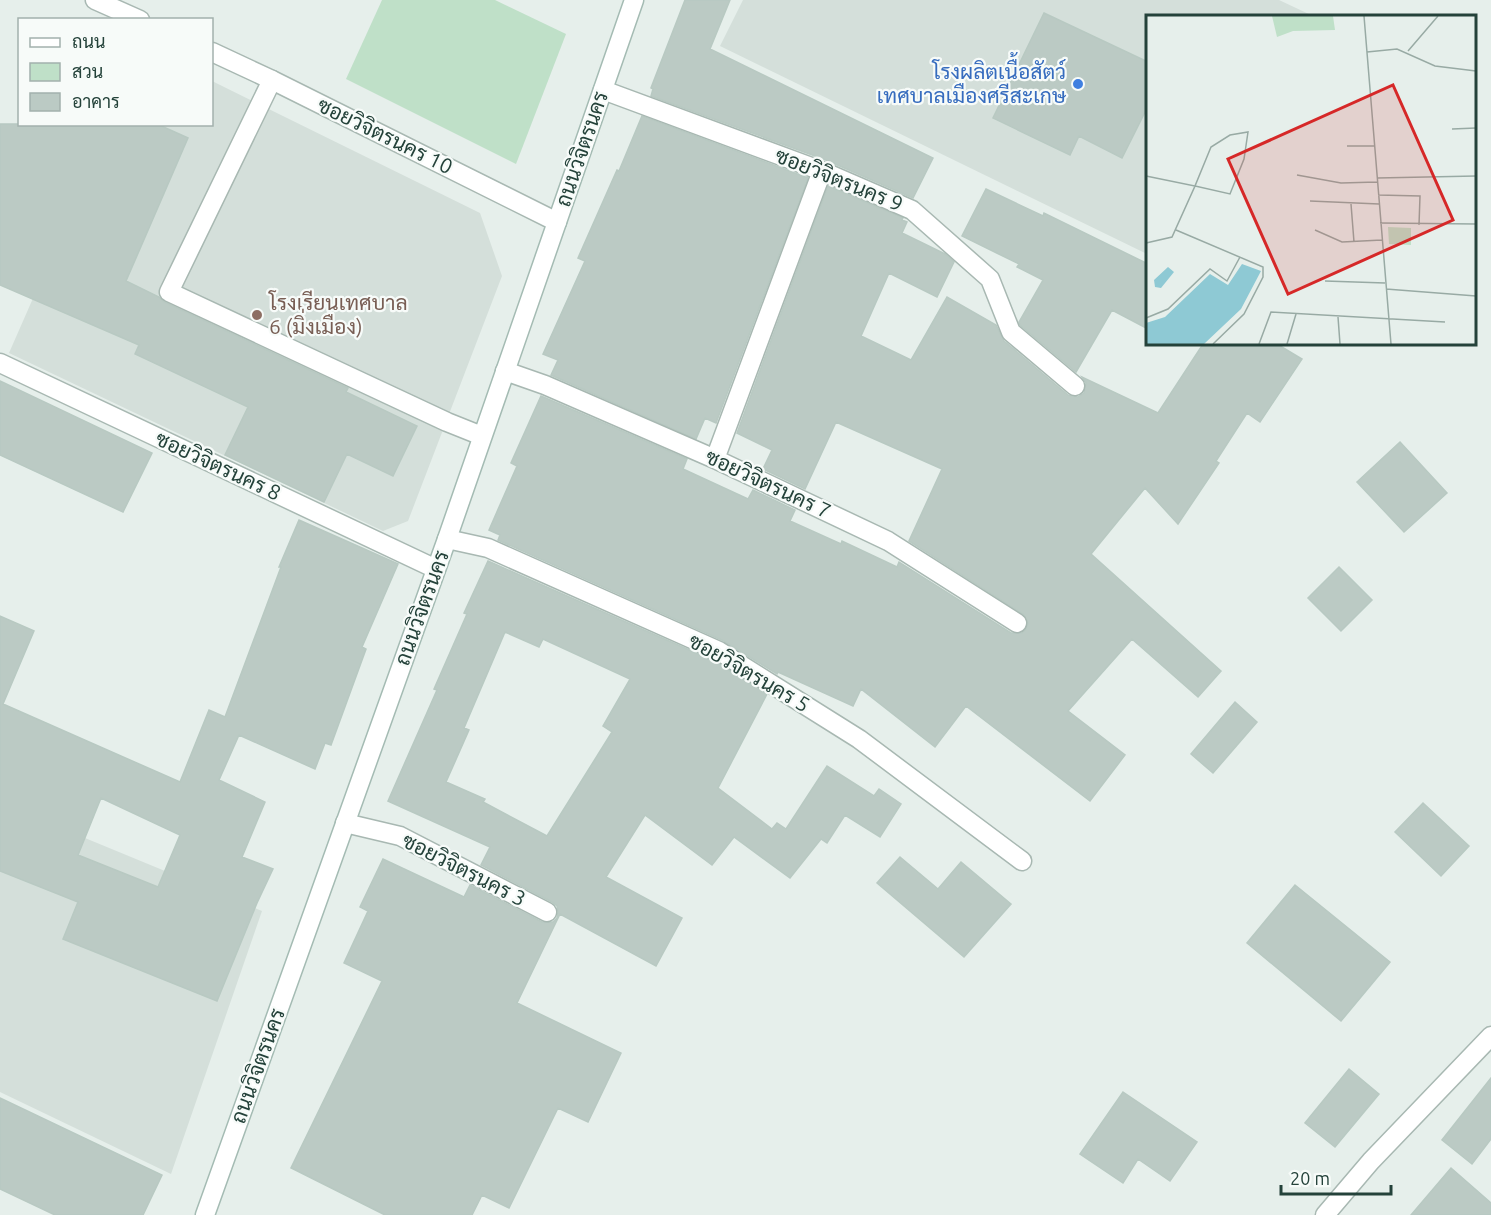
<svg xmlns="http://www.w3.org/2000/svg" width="1491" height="1215" viewBox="0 0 1491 1215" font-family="Ubuntu,Sarabun,sans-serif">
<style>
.built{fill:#d4dfda}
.green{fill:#bfe0c8}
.building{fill:#bbcac4;stroke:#b8c9c2;stroke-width:1.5;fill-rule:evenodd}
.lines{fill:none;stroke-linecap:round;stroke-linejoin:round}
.lane-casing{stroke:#a8b8b2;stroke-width:21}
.street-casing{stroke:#a8b8b2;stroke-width:21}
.secondary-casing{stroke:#a4bbb3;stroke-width:21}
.lane{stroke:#fff;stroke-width:18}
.street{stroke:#fff;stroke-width:18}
.secondary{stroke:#fff;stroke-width:18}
.shop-dot{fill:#3f7fe0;stroke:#f7fbf9;stroke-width:2}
.education-dot{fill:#8d6e63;stroke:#f7fbf9;stroke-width:2}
.labels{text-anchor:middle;stroke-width:4.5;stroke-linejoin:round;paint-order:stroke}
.shop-label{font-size:21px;fill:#366cbe;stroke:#f7fbf9;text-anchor:end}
.street-label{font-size:21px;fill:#24423a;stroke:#f7fbf9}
.education-label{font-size:21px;fill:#785e54;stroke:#f7fbf9;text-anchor:start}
.inset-road{fill:none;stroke:#98aaa4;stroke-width:1.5}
.view{fill:#d62828;fill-opacity:0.15;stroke:#d62828;stroke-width:3}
.inset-edge{fill:none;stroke:#24423a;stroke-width:3}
</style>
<rect width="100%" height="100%" fill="#e6efeb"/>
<path class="built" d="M 743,0 L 1279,0 L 1313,16 L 1148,16 L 1147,254 L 720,46 Z
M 212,81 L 480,213 L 502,276 L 408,521 L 383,531 L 9,353 L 109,125 L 212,124 Z
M 0,803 L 262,911 L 171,1174 L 0,1092 Z"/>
<path class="green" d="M 382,0 L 495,0 L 566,34 L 516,164 L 346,79 Z"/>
<path class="building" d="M 685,0 L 730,0 L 710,49 L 933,158 L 913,198 L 826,160 L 651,96 L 653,89 L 651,88 Z
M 1044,13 L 1148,62 L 1148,106 L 1122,158 L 1079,136 L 1070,155 L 993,118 Z
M 642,116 L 808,178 L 716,423 L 705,418 L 696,439 L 551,375 L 558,360 L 543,354 L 585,261 L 578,258 L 617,170 L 619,171 Z
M 0,124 L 157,124 L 188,138 L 126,281 L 159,297 L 164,302 L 348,388 L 346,392 L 417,426 L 393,476 L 347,454 L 324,502 L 225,455 L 248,407 L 135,354 L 139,345 L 0,285 Z
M 828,186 L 903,218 L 902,220 L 907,222 L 902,233 L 945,254 L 954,262 L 937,297 L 889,273 L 861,336 L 911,360 L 947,297 L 996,325 L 1004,341 L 1068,395 L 1078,397 L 1084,393 L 1086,383 L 1082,377 L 1158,413 L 1203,344 L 1277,344 L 1302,359 L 1260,422 L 1247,413 L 1216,461 L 1219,463 L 1178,524 L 1145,488 L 1091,554 L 1221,671 L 1198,697 L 1132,639 L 1068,711 L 1125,755 L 1090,801 L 966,706 L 935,747 L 861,689 L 853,706 L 778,672 L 777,674 L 724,641 L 498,540 L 500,535 L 489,530 L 517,466 L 511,463 L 541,396 L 687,459 L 683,469 L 748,499 L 753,490 L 795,510 L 790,521 L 841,544 L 842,541 L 897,567 L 899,562 L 1011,633 L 1022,633 L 1026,629 L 1028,623 L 1023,614 L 909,541 L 942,469 L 836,422 L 805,489 L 763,469 L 772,450 L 737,433 Z
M 986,189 L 1043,216 L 1044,213 L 1148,264 L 1148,329 L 1112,310 L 1076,372 L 1020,325 L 1019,322 L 1043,280 L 1017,267 L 1019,264 L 962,236 Z
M 0,381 L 152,453 L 123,512 L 0,455 Z
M 1400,442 L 1447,493 L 1404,532 L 1357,482 Z
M 299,520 L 398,564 L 362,647 L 366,649 L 331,745 L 325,743 L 315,769 L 239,735 L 219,780 L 265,802 L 242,857 L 273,869 L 257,903 L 217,1001 L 63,939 L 78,902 L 0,871 L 0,616 L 34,631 L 3,704 L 180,782 L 209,710 L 225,717 L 281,567 L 279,567 ZM 101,798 L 180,835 L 158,887 L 78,855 Z
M 488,561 L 714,661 L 767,694 L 718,788 L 772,829 L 777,823 L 786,829 L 827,766 L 874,796 L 879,789 L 901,804 L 880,837 L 845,815 L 827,843 L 821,839 L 790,878 L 734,837 L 712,865 L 645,815 L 606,877 L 682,918 L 656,966 L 560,914 L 517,1003 L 621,1053 L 588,1122 L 558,1108 L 509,1208 L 482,1195 L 472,1215 L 385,1215 L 291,1168 L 382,981 L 344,963 L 368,911 L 360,907 L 383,859 L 464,897 L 470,885 L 542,922 L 553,922 L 557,918 L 558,912 L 557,906 L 552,902 L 481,865 L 490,847 L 388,801 L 437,690 L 434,689 L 467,614 L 464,613 ZM 505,632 L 539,647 L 543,639 L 630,679 L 603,726 L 612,732 L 547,836 L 483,802 L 485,799 L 446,782 L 469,730 L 464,728 Z
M 1339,567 L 1372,600 L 1341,631 L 1308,598 Z
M 1235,702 L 1257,722 L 1213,773 L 1191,754 Z
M 1423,803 L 1469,846 L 1441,876 L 1395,832 Z
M 900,857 L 938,889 L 961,862 L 1011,904 L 964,957 L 877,883 Z
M 1295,885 L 1390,962 L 1341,1021 L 1247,943 Z
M 1349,1069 L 1379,1094 L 1335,1147 L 1305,1123 Z
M 1491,1078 L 1491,1139 L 1472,1164 L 1442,1140 Z
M 1123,1092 L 1197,1142 L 1170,1181 L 1138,1159 L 1123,1183 L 1080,1154 Z
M 0,1098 L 162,1175 L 143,1215 L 55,1215 L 0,1189 Z
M 1451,1168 L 1491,1203 L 1491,1215 L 1411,1215 Z"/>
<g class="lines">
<defs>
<path id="lane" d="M 272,80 L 169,292 L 447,422 L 482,436"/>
<path id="street" d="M 95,0 L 140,20
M 212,52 L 272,80 L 557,222
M 603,90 L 822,171 L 912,210 L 990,279 L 1011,332 L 1075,386
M 0,363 L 436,569
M 505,371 L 545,385 L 715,459 L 888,541 L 1017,623
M 715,459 L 822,171
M 447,539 L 488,548 L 719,651 L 859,739 L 1022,861
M 345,823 L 400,836 L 547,912
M 1325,1215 L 1371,1161 L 1491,1036"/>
<path id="secondary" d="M 205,1215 L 447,539 L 634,0"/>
</defs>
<use href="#lane" class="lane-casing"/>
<use href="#street" class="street-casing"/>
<use href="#secondary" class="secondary-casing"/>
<use href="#lane" class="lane"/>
<use href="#street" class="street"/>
<use href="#secondary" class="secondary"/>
</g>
<circle class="shop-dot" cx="1078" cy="84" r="6"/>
<circle class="education-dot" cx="257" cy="315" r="6"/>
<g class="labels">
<g class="shop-label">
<text x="1066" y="79">โรงผลิตเนื้อสัตว์<tspan x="1066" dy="24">เทศบาลเมืองศรีสะเกษ</tspan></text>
</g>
<g class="street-label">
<text transform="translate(385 136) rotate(26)" y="7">ซอยวิจิตรนคร 10</text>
<text transform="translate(582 149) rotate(-71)" y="7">ถนนวิจิตรนคร</text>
<text transform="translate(839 180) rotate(22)" y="7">ซอยวิจิตรนคร 9</text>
<text transform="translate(218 466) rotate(25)" y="7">ซอยวิจิตรนคร 8</text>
<text transform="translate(768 484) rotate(25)" y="7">ซอยวิจิตรนคร 7</text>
<text transform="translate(422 608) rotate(-70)" y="7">ถนนวิจิตรนคร</text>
<text transform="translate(749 673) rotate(30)" y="7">ซอยวิจิตรนคร 5</text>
<text transform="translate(464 870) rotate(27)" y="7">ซอยวิจิตรนคร 3</text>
<text transform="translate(258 1066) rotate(-70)" y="7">ถนนวิจิตรนคร</text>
</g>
<g class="education-label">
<text x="269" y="310">โรงเรียนเทศบาล<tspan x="269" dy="24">6 (มิ่งเมือง)</tspan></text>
</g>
</g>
<g transform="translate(1146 15)">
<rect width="330" height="330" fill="#e6efeb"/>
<path d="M 126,1 L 187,1 L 189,15 L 147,16 L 131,22 ZM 242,212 L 265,213 L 265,230 L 243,229 Z" fill="#bfe0c8"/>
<path d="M 96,249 L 115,256 L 95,294 L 58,329 L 0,329 L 0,308 L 19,302 L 64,259 L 82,270 ZM 22,252 L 28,257 L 15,273 L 9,272 L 8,265 Z" fill="#8ec9d4"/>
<path class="inset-road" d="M 218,1 L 245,329M 262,36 L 292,1M 221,37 L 251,34 L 289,51 L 330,56M 306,114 L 330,113M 102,117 L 98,144 L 84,179 L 49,171 L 65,132 L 84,120 ZM 201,131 L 228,131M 151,160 L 195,168 L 231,167M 0,161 L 49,171 L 26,222 L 0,228M 231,163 L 330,161M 232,180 L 274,181 L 273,210M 164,186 L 233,189M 205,189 L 208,227M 234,208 L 330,209M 30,215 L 117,252 L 117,262 L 98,299 L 67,329M 169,215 L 196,227 L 236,225M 179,266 L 239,268M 240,274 L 330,281M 192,302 L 194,329M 0,303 L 22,294 L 64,254 L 81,266 L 94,242M 113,329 L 125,297 L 299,307M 141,329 L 150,299"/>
<path class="view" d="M 247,70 L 307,205 L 142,279 L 82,144 Z"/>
<rect width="330" height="330" class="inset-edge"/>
</g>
<rect x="18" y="18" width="195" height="108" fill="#f7fbf9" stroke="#a3b1ad" stroke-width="1.5"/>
<rect x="30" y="38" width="30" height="9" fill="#ffffff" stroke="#a3b1ad" stroke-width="1.5"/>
<text x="72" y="48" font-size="18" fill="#24423a">ถนน</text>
<rect x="30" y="63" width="30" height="18" fill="#bfe0c8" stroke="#a3b1ad" stroke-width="1.5"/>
<text x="72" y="78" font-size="18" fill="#24423a">สวน</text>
<rect x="30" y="93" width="30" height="18" fill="#bbcac4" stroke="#a3b1ad" stroke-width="1.5"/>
<text x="72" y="108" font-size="18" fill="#24423a">อาคาร</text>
<path d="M1281 1185v9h110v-9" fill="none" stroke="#24423a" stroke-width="3"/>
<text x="1290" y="1185" font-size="18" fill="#24423a" stroke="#f7fbf9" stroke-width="4.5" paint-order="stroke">20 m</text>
</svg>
